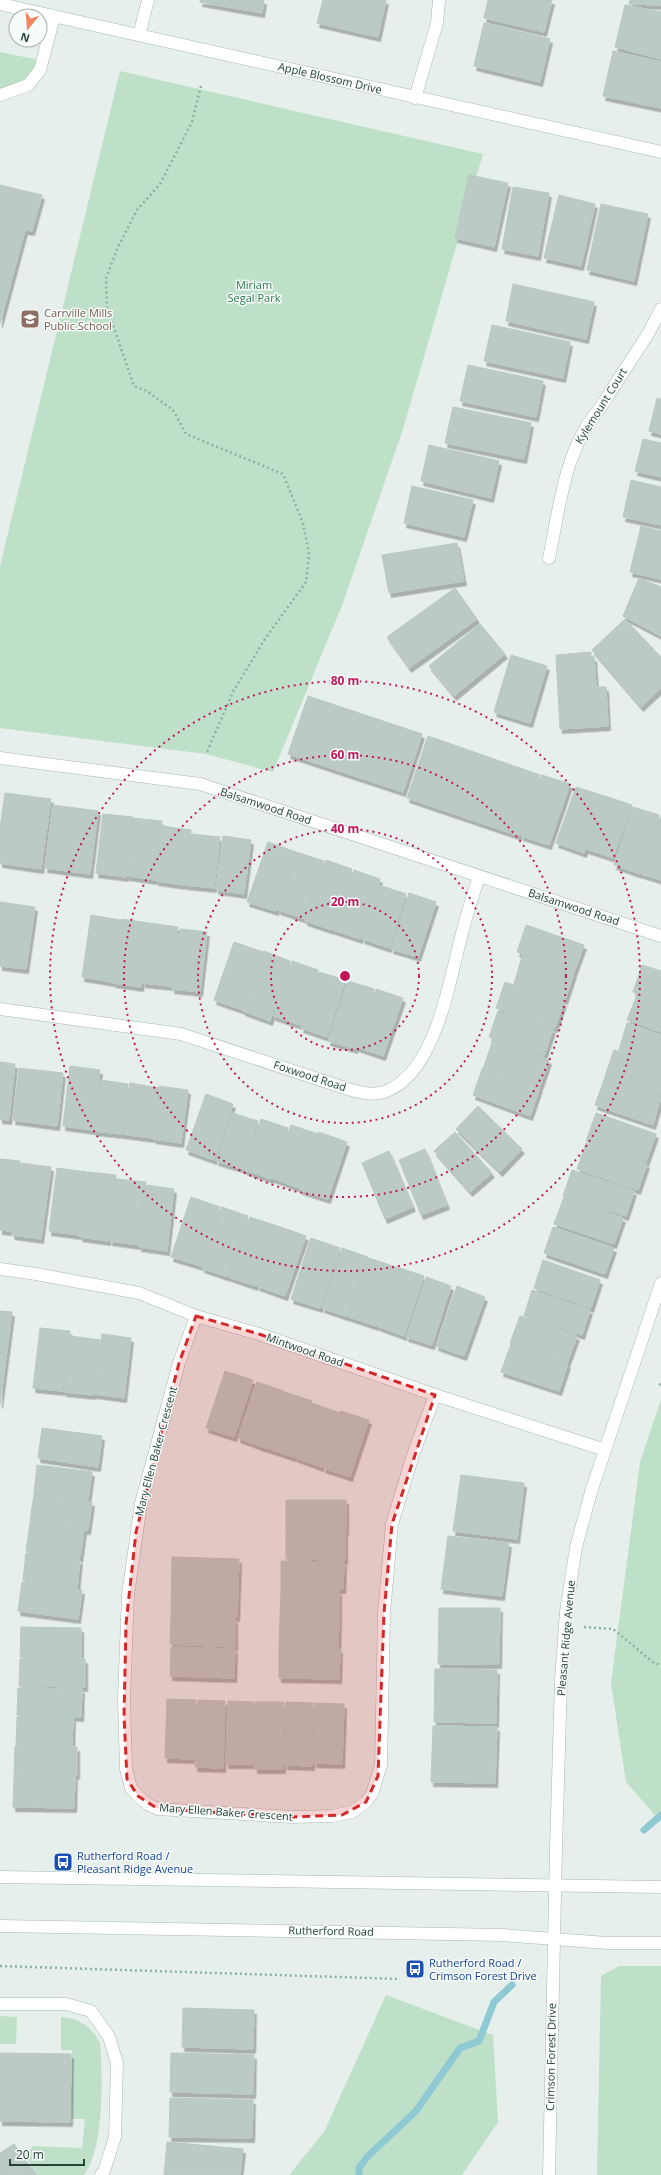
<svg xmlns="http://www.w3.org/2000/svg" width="661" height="2175" viewBox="0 0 661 2175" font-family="'Open Sans',sans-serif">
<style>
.green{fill:#bfe0c8}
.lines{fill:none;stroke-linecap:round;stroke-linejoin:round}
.stream{stroke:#8ec9d4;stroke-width:7}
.building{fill:#bbcac4;stroke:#b8c9c2;filter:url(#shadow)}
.service-casing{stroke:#a8b8b2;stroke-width:13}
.minor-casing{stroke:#a8b8b2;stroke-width:13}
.tertiary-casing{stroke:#a8b8b2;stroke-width:13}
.secondary-casing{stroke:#a4bbb3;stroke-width:13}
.path{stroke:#86b3a5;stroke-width:2.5;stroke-dasharray:2 3;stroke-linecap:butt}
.service{stroke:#fff;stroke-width:12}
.minor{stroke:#fff;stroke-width:12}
.tertiary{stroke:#fff;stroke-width:12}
.secondary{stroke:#fff;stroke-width:12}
.marked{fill:#d62828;fill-opacity:0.2;stroke:#d62828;stroke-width:3;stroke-dasharray:8 5;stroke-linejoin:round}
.ring{fill:none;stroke:#c2185b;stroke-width:2;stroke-dasharray:2 4}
.labels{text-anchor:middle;stroke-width:3;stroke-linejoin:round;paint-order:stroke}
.street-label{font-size:11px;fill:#24423a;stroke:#f7fbf9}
.park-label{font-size:11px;fill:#2d7a4b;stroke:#f7fbf9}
.education-label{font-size:11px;fill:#785e54;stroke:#f7fbf9;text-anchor:start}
.transit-label{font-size:11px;fill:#164399;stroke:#f7fbf9;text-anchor:start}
.centre{fill:#c2185b;stroke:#f7fbf9;stroke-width:2}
.ring-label{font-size:12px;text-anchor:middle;font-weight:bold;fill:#c2185b;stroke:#f7fbf9;stroke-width:3;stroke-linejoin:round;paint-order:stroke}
</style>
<defs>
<filter id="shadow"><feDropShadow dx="2.5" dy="4.5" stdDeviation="0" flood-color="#0004"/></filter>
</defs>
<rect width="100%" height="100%" fill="#e6efeb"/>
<path class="green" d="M 0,52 L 39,60 L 26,82 L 0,90 Z
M 120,71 L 483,154 L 403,429 L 343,603 L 273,772 L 206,754 L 0,728 L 0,566 Z
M 661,1399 L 661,1822 L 626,1782 L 611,1683 L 640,1462 Z
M 619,1966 L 661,1966 L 661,2175 L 597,2175 L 601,1976 Z
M 386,1995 L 493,2035 L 498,2122 L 462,2175 L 289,2175 L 324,2132 Z
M 0,2016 L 17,2017 L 16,2044 L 0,2044 Z
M 61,2017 C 80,2019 91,2026 100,2043 C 103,2076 104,2149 84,2175 L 36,2175 L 26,2155 L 33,2146 L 82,2148 L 85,2119 L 72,2119 L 72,2050 L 61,2050 Z"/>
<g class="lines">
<path class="stream" d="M 644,1830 L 661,1815
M 359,2175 L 359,2168 L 367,2157 L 416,2111 L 460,2048 L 479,2041 L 494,2002 L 512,1985"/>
</g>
<path class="building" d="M 200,0 L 264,0 L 262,13 L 200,2 Z
M 323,0 L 386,0 L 378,37 L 317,23 Z
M 488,0 L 552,0 L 544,32 L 484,18 Z
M 630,0 L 661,0 L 661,5 L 629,4 Z
M 625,5 L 661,12 L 661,59 L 615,47 Z
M 484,23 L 550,39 L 540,82 L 474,66 Z
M 613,51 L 661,62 L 661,108 L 603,96 Z
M 469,175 L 508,183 L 494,247 L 455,238 Z
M 0,185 L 42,195 L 32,231 L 25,230 L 0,323 Z
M 513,187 L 549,193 L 538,256 L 502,249 Z
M 559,195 L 595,204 L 581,266 L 544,258 Z
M 601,204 L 648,214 L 634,281 L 587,270 Z
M 513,284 L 594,302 L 586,339 L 506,321 Z
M 492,325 L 570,342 L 563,378 L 484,361 Z
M 468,365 L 543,381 L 536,417 L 460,401 Z
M 657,398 L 661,399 L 661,434 L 649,431 Z
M 453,407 L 531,423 L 524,459 L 445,443 Z
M 643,439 L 661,443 L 661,477 L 635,471 Z
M 429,445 L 499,461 L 491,498 L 421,481 Z
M 631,480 L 661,487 L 661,525 L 623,517 Z
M 412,486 L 473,500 L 464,537 L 404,523 Z
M 641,526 L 661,531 L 661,579 L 630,572 Z
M 457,543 L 464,581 L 389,593 L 382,555 Z
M 639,578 L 661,587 L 661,636 L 623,616 Z
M 455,588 L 477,619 L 409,668 L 387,637 Z
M 625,619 L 661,657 L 661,688 L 641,707 L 592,650 Z
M 480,624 L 505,654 L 454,696 L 429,666 Z
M 591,652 L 591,658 L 594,657 L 596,687 L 606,687 L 608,726 L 560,729 L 556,655 Z
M 511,655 L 547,666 L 530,723 L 494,712 Z
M 308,696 L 422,734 L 403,792 L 288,754 Z
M 428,736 L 540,775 L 519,836 L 407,798 Z
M 542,775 L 570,784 L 549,845 L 521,836 Z
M 576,787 L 604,796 L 584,853 L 556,843 Z
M 5,793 L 51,799 L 41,869 L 0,863 L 0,828 Z
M 605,796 L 632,805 L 613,858 L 586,849 Z
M 53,805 L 98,811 L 90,874 L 45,868 Z
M 633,807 L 659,815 L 640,874 L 614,865 Z
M 103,814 L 133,817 L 126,877 L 96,873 Z
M 661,816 L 661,880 L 641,874 Z
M 133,818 L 162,821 L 155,880 L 127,876 Z
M 162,826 L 191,830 L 184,885 L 156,881 Z
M 191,834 L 220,837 L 214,888 L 185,885 Z
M 223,836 L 251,840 L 244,894 L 216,890 Z
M 268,842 L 296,852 L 276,911 L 247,902 Z
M 297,852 L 324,861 L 305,919 L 278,910 Z
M 326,860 L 352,869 L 332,930 L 305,921 Z
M 354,870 L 380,879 L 360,939 L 333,930 Z
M 379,885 L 406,894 L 389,948 L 362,939 Z
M 409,893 L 436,902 L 418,957 L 391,949 Z
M 0,902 L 35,907 L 26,969 L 0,966 Z
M 91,915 L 120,920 L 112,982 L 82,977 Z
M 121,919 L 149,923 L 141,987 L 113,983 Z
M 150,923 L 178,927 L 171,986 L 143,983 Z
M 526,925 L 584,945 L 574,972 L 517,952 Z
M 180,929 L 207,932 L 200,992 L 172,989 Z
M 234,942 L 263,952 L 243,1010 L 214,1000 Z
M 264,951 L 290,961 L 270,1021 L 243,1011 Z
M 522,956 L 574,973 L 565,1000 L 514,984 Z
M 292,961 L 318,970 L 300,1025 L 273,1016 Z
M 642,965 L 661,971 L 661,1002 L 633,992 Z
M 319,972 L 346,980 L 327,1037 L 301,1028 Z
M 348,981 L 374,989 L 355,1049 L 328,1041 Z
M 505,982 L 564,1002 L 555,1028 L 496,1008 Z
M 376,989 L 403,998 L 383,1056 L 356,1047 Z
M 637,995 L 661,1003 L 661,1032 L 627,1020 Z
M 498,1011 L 553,1029 L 544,1056 L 489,1037 Z
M 627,1023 L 661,1035 L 661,1064 L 619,1050 Z
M 493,1040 L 549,1060 L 540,1086 L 484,1066 Z
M 614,1050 L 661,1066 L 661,1095 L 605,1076 Z
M 0,1062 L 15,1064 L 9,1120 L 0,1119 Z
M 70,1066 L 100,1070 L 93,1130 L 63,1126 Z
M 483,1067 L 540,1087 L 530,1116 L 473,1095 Z
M 19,1068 L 63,1073 L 57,1126 L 13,1120 Z
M 605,1077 L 661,1097 L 653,1125 L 595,1105 Z
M 101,1080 L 128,1084 L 122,1134 L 94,1131 Z
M 130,1083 L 158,1088 L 152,1138 L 122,1134 Z
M 159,1086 L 188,1090 L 181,1143 L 153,1139 Z
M 206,1094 L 233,1104 L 214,1160 L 186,1150 Z
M 478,1106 L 522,1149 L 500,1172 L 456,1129 Z
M 232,1113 L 258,1121 L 243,1169 L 216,1161 Z
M 596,1113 L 656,1134 L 646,1162 L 586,1141 Z
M 261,1119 L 288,1128 L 271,1179 L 244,1170 Z
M 291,1125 L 318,1134 L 299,1188 L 272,1178 Z
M 319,1132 L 347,1142 L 328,1199 L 300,1190 Z
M 455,1132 L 492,1173 L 470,1192 L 434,1151 Z
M 586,1143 L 647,1164 L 638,1190 L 577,1169 Z
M 425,1149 L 447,1205 L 421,1215 L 399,1160 Z
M 389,1151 L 413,1207 L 385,1219 L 362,1163 Z
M 0,1159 L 20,1161 L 11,1231 L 0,1230 Z
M 21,1163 L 51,1167 L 41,1239 L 12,1235 Z
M 57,1168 L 87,1172 L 79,1235 L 49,1231 Z
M 572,1170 L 634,1191 L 626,1216 L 563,1196 Z
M 88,1172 L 116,1175 L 108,1241 L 80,1237 Z
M 117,1179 L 146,1182 L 138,1245 L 110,1241 Z
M 147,1185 L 174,1189 L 167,1251 L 139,1247 Z
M 191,1197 L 220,1207 L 201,1266 L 171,1257 Z
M 564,1197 L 623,1218 L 614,1244 L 554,1224 Z
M 222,1207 L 248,1216 L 228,1277 L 202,1268 Z
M 250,1217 L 277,1226 L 255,1286 L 229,1277 Z
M 278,1226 L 306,1236 L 285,1296 L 257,1286 Z
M 553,1227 L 614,1248 L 605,1274 L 544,1253 Z
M 311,1238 L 340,1248 L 320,1308 L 291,1299 Z
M 342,1248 L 368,1257 L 348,1317 L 322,1308 Z
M 369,1258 L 396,1267 L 376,1326 L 349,1317 Z
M 543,1260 L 600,1280 L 591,1308 L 534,1288 Z
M 397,1267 L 424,1276 L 404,1336 L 377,1326 Z
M 426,1277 L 451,1286 L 432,1345 L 406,1337 Z
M 457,1286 L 485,1297 L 464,1356 L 436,1346 Z
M 532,1290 L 590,1310 L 582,1335 L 524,1316 Z
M 0,1311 L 12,1312 L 0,1404 Z
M 520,1316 L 577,1336 L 567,1363 L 510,1343 Z
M 40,1328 L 70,1331 L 63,1391 L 33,1388 Z
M 102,1334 L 131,1338 L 124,1398 L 94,1394 Z
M 71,1336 L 100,1340 L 93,1395 L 64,1392 Z
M 511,1344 L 568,1364 L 559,1391 L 501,1372 Z
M 225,1371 L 253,1380 L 234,1437 L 206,1428 Z
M 257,1382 L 284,1391 L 265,1448 L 238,1438 Z
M 285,1392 L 312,1401 L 293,1457 L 266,1448 Z
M 312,1403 L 340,1413 L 321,1467 L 294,1457 Z
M 341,1411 L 369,1420 L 350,1477 L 323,1468 Z
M 42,1428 L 102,1436 L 98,1467 L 38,1458 Z
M 37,1465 L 92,1472 L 88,1500 L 34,1493 Z
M 461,1475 L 524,1483 L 517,1539 L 453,1531 Z
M 34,1494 L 92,1502 L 88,1530 L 30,1522 Z
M 286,1500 L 346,1500 L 346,1531 L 286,1530 Z
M 30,1523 L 84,1530 L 80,1558 L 26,1551 Z
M 286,1531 L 345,1532 L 345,1560 L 286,1559 Z
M 448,1536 L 509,1543 L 502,1596 L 441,1589 Z
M 26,1553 L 80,1560 L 77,1588 L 23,1580 Z
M 172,1557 L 239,1559 L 237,1617 L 171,1615 Z
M 281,1561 L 344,1562 L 343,1589 L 281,1589 Z
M 22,1582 L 82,1590 L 78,1619 L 18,1611 Z
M 281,1590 L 339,1591 L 339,1619 L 280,1618 Z
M 439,1608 L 500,1608 L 499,1664 L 438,1664 Z
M 171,1616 L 235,1619 L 235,1647 L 170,1644 Z
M 280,1618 L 339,1620 L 338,1649 L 279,1647 Z
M 21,1627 L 81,1628 L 81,1658 L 20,1657 Z
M 171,1647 L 235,1649 L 234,1678 L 170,1676 Z
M 279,1648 L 340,1649 L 339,1679 L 279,1678 Z
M 20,1659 L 85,1659 L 85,1687 L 19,1686 Z
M 435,1669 L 497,1670 L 496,1723 L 434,1722 Z
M 18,1688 L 82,1689 L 81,1717 L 17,1715 Z
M 167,1699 L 196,1700 L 194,1759 L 165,1758 Z
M 198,1700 L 225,1701 L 223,1768 L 195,1767 Z
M 228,1701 L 255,1702 L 253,1764 L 226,1764 Z
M 256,1702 L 284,1702 L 283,1769 L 255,1769 Z
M 286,1702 L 313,1703 L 312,1766 L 285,1765 Z
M 315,1703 L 344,1704 L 342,1764 L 314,1763 Z
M 17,1717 L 73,1718 L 72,1747 L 16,1745 Z
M 433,1726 L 497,1727 L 495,1783 L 431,1782 Z
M 15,1746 L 77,1747 L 77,1775 L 14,1774 Z
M 14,1775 L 75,1776 L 74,1808 L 13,1807 Z
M 183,2008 L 254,2010 L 253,2049 L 182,2047 Z
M 0,2053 L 71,2054 L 70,2122 L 0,2121 Z
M 171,2053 L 254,2055 L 253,2094 L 170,2092 Z
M 170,2098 L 253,2100 L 252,2138 L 169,2137 Z
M 167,2142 L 243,2149 L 240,2175 L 164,2175 Z
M 14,2144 L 33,2170 L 36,2175 L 0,2175 L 0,2153 Z"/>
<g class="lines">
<defs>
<path id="service" d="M 0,95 L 28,85 L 40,70 L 54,17"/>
<path id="minor" d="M 0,4 L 661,152
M 139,35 L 148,0
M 415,98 L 437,23 L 439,0
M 549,558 C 560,506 564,450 600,408 L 648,334 L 661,309
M 0,758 L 200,784 L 661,936
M 0,1009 L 181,1034 L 348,1089 C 359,1092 372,1096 384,1092 C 435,1075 449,983 461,937 C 466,916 473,896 479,876
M 0,1269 L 36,1274 L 139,1293 L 196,1316 L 259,1334 L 435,1395 L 605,1450
M 196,1316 L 179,1363 L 141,1503 L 128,1595 L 124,1699 L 126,1769 L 131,1788 L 138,1796 L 147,1804 L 158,1809 L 293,1817 L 332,1816 L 352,1812 L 366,1802 L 372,1794 L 381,1765 L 384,1613 L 392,1524 L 413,1455 L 435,1395
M 0,2004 L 66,2004 L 91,2011 L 109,2037 L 117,2063 L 115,2137 L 104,2171 L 101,2175"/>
<path id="tertiary" d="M 549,2175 L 556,1848 L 561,1680 L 566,1612 L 576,1547 L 591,1492 L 661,1283"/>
<path id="secondary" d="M 0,1877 L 661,1887
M 0,1926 L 502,1935 L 607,1943 L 661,1943"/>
</defs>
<use href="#service" class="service-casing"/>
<use href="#minor" class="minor-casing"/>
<use href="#tertiary" class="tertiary-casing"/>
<use href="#secondary" class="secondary-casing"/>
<path class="path" d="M 201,86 L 192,122 L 160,184 L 137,210 L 119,245 L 106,278 L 107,308 L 134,386 L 147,391 L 173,410 L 186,434 L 283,474 L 303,523 L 309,554 L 306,582 L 265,639 L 234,690 L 206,754
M 659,1384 L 661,1385
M 584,1627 L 613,1629 L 654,1663 L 661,1665
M 0,1966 L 400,1979"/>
<use href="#service" class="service"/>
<use href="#minor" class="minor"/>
<use href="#tertiary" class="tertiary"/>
<use href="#secondary" class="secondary"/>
</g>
<path class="marked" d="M 196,1316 L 259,1334 L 435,1395 L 392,1524 L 384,1613 L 378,1776 L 366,1802 L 342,1815 L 293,1817 L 158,1809 L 138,1796 L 127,1779 L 124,1716 L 126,1624 L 136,1532 L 179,1363 Z"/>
<g class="ring">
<circle cx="345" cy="976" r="74"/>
<circle cx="345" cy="976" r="147"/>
<circle cx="345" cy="976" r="221"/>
<circle cx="345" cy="976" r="295"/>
</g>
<defs>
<symbol id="school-square" viewBox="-11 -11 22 22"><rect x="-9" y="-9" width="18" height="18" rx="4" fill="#8d6e63" stroke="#f7fbf9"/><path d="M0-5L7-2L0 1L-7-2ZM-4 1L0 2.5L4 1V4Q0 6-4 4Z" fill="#fff"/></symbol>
<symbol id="bus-square" viewBox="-11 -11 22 22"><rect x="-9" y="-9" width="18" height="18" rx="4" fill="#1a4fb4" stroke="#f7fbf9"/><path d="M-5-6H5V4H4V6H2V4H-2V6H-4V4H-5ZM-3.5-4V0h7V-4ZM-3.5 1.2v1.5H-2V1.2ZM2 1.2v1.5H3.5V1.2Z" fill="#fff"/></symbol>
</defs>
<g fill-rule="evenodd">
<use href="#school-square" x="19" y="308" width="22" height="22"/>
<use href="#bus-square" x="52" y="1851" width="22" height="22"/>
<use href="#bus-square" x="404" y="1958" width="22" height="22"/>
</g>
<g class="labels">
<g class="street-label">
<text transform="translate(330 78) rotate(13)" y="4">Apple Blossom Drive</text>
<text transform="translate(601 406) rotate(-58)" y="4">Kylemount Court</text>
<text transform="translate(266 806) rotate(18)" y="4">Balsamwood Road</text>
<text transform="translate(574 907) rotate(18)" y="4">Balsamwood Road</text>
<text transform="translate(310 1076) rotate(18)" y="4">Foxwood Road</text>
<text transform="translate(305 1350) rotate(19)" y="4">Mintwood Road</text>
<text transform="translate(156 1451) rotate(-75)" y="4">Mary Ellen Baker Crescent</text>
<text transform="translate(566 1638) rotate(-85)" y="4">Pleasant Ridge Avenue</text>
<text transform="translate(226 1812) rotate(4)" y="4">Mary Ellen Baker Crescent</text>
<text transform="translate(331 1931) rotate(1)" y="4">Rutherford Road</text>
<text transform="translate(551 2057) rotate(-89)" y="4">Crimson Forest Drive</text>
</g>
<g class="park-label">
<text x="254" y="289">Miriam<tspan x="254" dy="13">Segal Park</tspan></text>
</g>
<g class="education-label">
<text x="44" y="317">Carrville Mills<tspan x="44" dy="13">Public School</tspan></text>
</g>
<g class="transit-label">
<text x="77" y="1860">Rutherford Road /<tspan x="77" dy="13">Pleasant Ridge Avenue</tspan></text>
<text x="429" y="1967">Rutherford Road /<tspan x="429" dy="13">Crimson Forest Drive</tspan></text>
</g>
</g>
<circle cx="345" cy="976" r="6" class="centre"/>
<g class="ring-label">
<text x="345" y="685">80 m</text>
<text x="345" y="759">60 m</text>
<text x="345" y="833">40 m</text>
<text x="345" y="906">20 m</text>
</g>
<g transform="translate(28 28) rotate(197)"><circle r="19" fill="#f7fbf9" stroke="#a3b1ad"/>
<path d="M0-3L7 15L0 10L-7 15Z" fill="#f4845f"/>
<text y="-6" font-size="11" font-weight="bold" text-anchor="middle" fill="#24423a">N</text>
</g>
<path d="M10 2159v6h74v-6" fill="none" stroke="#24423a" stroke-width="2"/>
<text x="16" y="2159" font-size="12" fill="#24423a" stroke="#f7fbf9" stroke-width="3" paint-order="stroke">20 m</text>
</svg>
